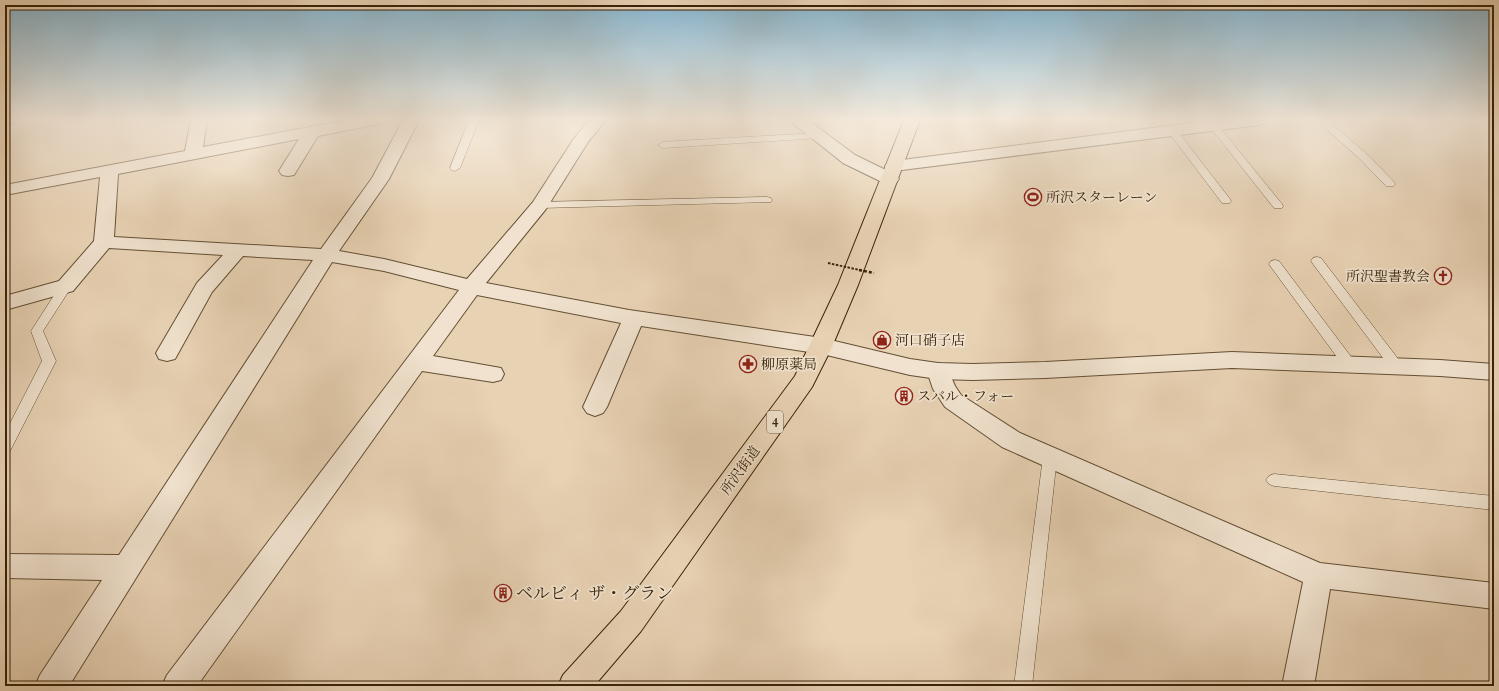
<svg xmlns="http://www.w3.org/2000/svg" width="1499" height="691" viewBox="0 0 1499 691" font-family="Cardo,'Noto Serif JP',serif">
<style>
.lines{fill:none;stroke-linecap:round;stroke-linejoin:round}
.service-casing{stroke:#644f34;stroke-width:1}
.minor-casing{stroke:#644f34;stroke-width:2}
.tertiary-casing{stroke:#644f34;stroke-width:2}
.primary-casing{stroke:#382309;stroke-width:2}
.service{fill:#f0e2ce;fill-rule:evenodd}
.minor{fill:#f0e2ce;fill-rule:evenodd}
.tertiary{fill:#f0e2ce;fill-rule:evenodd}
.primary{fill:#e8d2b4;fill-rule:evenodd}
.path-bridge-far1{stroke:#382309;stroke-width:2;stroke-dasharray:2.5 1.5;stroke-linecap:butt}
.path-bridge{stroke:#382309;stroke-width:2.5;stroke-dasharray:3 2;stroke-linecap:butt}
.labels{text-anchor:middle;stroke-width:3.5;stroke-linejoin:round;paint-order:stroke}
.shield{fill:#f0e2ce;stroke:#6f5c44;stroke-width:1}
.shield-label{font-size:13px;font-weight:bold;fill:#382309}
.poi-label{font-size:14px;fill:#382309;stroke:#f0e2ce;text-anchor:start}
.street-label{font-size:14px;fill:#382309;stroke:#f0e2ce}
.near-poi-label{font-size:17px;fill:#382309;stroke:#f0e2ce;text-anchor:start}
</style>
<rect width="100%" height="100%" fill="#e8d2b4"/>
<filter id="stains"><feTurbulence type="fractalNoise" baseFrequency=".005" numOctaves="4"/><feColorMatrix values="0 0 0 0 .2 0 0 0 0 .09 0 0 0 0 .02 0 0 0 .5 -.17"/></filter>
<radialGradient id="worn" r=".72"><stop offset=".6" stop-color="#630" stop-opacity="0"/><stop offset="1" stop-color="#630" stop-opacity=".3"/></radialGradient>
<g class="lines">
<defs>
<path id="service" d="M 469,120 L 479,120 L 460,168 L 455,171 L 451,170 L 450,168 Z
M 1316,120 L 1327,120 L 1368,155 L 1394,182 L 1395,184 L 1394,186 L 1386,186 L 1360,159 Z
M 1213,122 L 1216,123 L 1282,204 L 1283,206 L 1282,208 L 1274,208 L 1210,127 L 1208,125 Z
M 1172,127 L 1175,128 L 1230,199 L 1231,201 L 1230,203 L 1222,203 L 1167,130 Z
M 817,133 L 820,134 L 822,136 L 820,138 L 663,148 L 658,145 L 663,142 Z
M 767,197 L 771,198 L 772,200 L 771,202 L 540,208 L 535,205 L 540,202 Z
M 1317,257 L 1321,258 L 1402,364 L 1404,367 L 1402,370 L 1397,372 L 1392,370 L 1313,264 L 1311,261 L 1313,258 Z
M 1275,260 L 1279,261 L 1355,362 L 1357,365 L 1355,368 L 1350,370 L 1345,368 L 1271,267 L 1269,264 L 1271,261 Z
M 66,282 L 70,283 L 72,286 L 43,331 L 56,361 L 10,451 L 5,453 L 5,433 L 42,361 L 31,331 L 62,283 Z
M 1050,451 L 1055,453 L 1057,457 L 1032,686 L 1014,686 L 1043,457 L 1045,453 Z
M 1274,474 L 1494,496 L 1494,510 L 1274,486 L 1269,484 L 1266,480 L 1269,476 Z"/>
<path id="minor" d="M 191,120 L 207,120 L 203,147 L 347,120 L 382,120 L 380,123 L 374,125 L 318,136 L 294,175 L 288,176 L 282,175 L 279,171 L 299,139 L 118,174 L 114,237 L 321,249 L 372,178 L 403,120 L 419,120 L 389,179 L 339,251 L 384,259 L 467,279 L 533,202 L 573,140 L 589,120 L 606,120 L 588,142 L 546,209 L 486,283 L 629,310 L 822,338 L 830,340 L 833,346 L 830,352 L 822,354 L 641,326 L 607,407 L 603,413 L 595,416 L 587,413 L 583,407 L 621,323 L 477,295 L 433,356 L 501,368 L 504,374 L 501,380 L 493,382 L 422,371 L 197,686 L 162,686 L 167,675 L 459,290 L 384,271 L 332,262 L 69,686 L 35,686 L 40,675 L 102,580 L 5,578 L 5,554 L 119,555 L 313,260 L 243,256 L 212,292 L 175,359 L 167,361 L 159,359 L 156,353 L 197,283 L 223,255 L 109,248 L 73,291 L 5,310 L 5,296 L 59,281 L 94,241 L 100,177 L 5,195 L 5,185 L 185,151 Z
M 789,120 L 808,120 L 855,155 L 896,175 L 899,179 L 896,183 L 890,184 L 884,183 L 843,163 Z
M 1215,120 L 1267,120 L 1265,123 L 1259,125 L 894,171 L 888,170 L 885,166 L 888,162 L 894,161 Z
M 938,363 L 946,365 L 955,386 L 961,395 L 1020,433 L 1320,563 L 1494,583 L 1494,609 L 1330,589 L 1314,686 L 1282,686 L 1303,582 L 1002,447 L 945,407 L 933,389 L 927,371 L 930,365 Z"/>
<path id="tertiary" d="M 5,120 L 16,120 L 14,123 L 5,126 Z
M 822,338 L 910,359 L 938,363 L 973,364 L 1045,362 L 1232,352 L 1440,360 L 1494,364 L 1494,380 L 1440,376 L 1232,368 L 1045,378 L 973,380 L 938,379 L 910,375 L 814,352 L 811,346 L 814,340 Z"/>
<path id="primary" d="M 904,120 L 920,120 L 858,285 L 831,349 L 812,387 L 641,631 L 594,686 L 558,686 L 563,675 L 621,611 L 795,376 L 838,285 Z"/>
</defs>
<use href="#service" class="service-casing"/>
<use href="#minor" class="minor-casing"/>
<use href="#tertiary" class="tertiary-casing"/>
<use href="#primary" class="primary-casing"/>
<use href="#service" class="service"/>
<use href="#minor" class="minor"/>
<use href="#tertiary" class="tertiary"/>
<use href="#primary" class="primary"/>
<path class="path-bridge-far1" d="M 828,263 L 864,271"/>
<path class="path-bridge" d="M 859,270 L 874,273"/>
</g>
<linearGradient id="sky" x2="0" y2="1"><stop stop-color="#87b6d0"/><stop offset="0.55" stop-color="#f5ebdd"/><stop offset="1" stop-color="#f5ebdd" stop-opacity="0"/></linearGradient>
<rect width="1499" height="217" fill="url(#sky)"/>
<defs>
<symbol id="stadium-ring" viewBox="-11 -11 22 22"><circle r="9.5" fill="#f0e2ce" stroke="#8f2418" stroke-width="1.5"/><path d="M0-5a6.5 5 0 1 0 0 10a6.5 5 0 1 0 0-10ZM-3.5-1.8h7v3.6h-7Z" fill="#8f2418"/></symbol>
<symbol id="church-ring" viewBox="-11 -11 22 22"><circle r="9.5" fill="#f0e2ce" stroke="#8f2418" stroke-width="1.5"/><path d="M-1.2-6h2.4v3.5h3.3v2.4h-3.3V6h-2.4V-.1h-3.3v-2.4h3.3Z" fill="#8f2418"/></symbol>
<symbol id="shop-ring" viewBox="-11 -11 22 22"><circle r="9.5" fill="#f0e2ce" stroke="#8f2418" stroke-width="1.5"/><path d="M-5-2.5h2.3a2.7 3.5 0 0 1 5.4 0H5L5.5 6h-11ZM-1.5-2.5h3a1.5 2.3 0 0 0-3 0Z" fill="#8f2418"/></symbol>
<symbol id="pharmacy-ring" viewBox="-11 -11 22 22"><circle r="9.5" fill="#f0e2ce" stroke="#8f2418" stroke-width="1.5"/><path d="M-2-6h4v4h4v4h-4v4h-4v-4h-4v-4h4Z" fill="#8f2418"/></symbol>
<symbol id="building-ring" viewBox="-11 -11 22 22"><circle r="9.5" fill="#f0e2ce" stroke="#8f2418" stroke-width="1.5"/><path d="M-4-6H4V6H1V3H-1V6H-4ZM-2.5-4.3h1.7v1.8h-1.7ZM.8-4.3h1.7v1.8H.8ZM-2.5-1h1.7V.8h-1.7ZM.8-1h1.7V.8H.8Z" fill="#8f2418"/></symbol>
</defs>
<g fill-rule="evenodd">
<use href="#stadium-ring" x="1023" y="187" width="20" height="20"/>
<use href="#church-ring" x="1433" y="266" width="20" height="20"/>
<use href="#shop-ring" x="872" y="330" width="20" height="20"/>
<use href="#pharmacy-ring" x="738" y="354" width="20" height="20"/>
<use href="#building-ring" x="894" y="386" width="20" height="20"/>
<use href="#building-ring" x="493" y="583" width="20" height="20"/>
</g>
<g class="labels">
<rect class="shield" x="767" y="411" width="16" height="22" rx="3"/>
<g class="shield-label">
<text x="775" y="427">4</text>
</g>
<g class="poi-label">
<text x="1046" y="202">所沢スターレーン</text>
<text x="1430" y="281" text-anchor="end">所沢聖書教会</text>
<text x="895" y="345">河口硝子店</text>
<text x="761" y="369">柳原薬局</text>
<text x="917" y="401">スバル・フォー</text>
</g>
<g class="street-label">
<text transform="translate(740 470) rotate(-54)" y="5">所沢街道</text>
</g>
<g class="near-poi-label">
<text x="516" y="599">ベルビィ ザ・グラン</text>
</g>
</g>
<rect width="1499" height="691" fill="none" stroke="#e8d2b4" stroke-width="20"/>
<rect x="6" y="6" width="1487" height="679" fill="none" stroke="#382309" stroke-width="2"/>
<rect x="10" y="10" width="1479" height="671" fill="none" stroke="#382309"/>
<rect width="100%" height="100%" filter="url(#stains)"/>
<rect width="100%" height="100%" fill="url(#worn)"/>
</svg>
